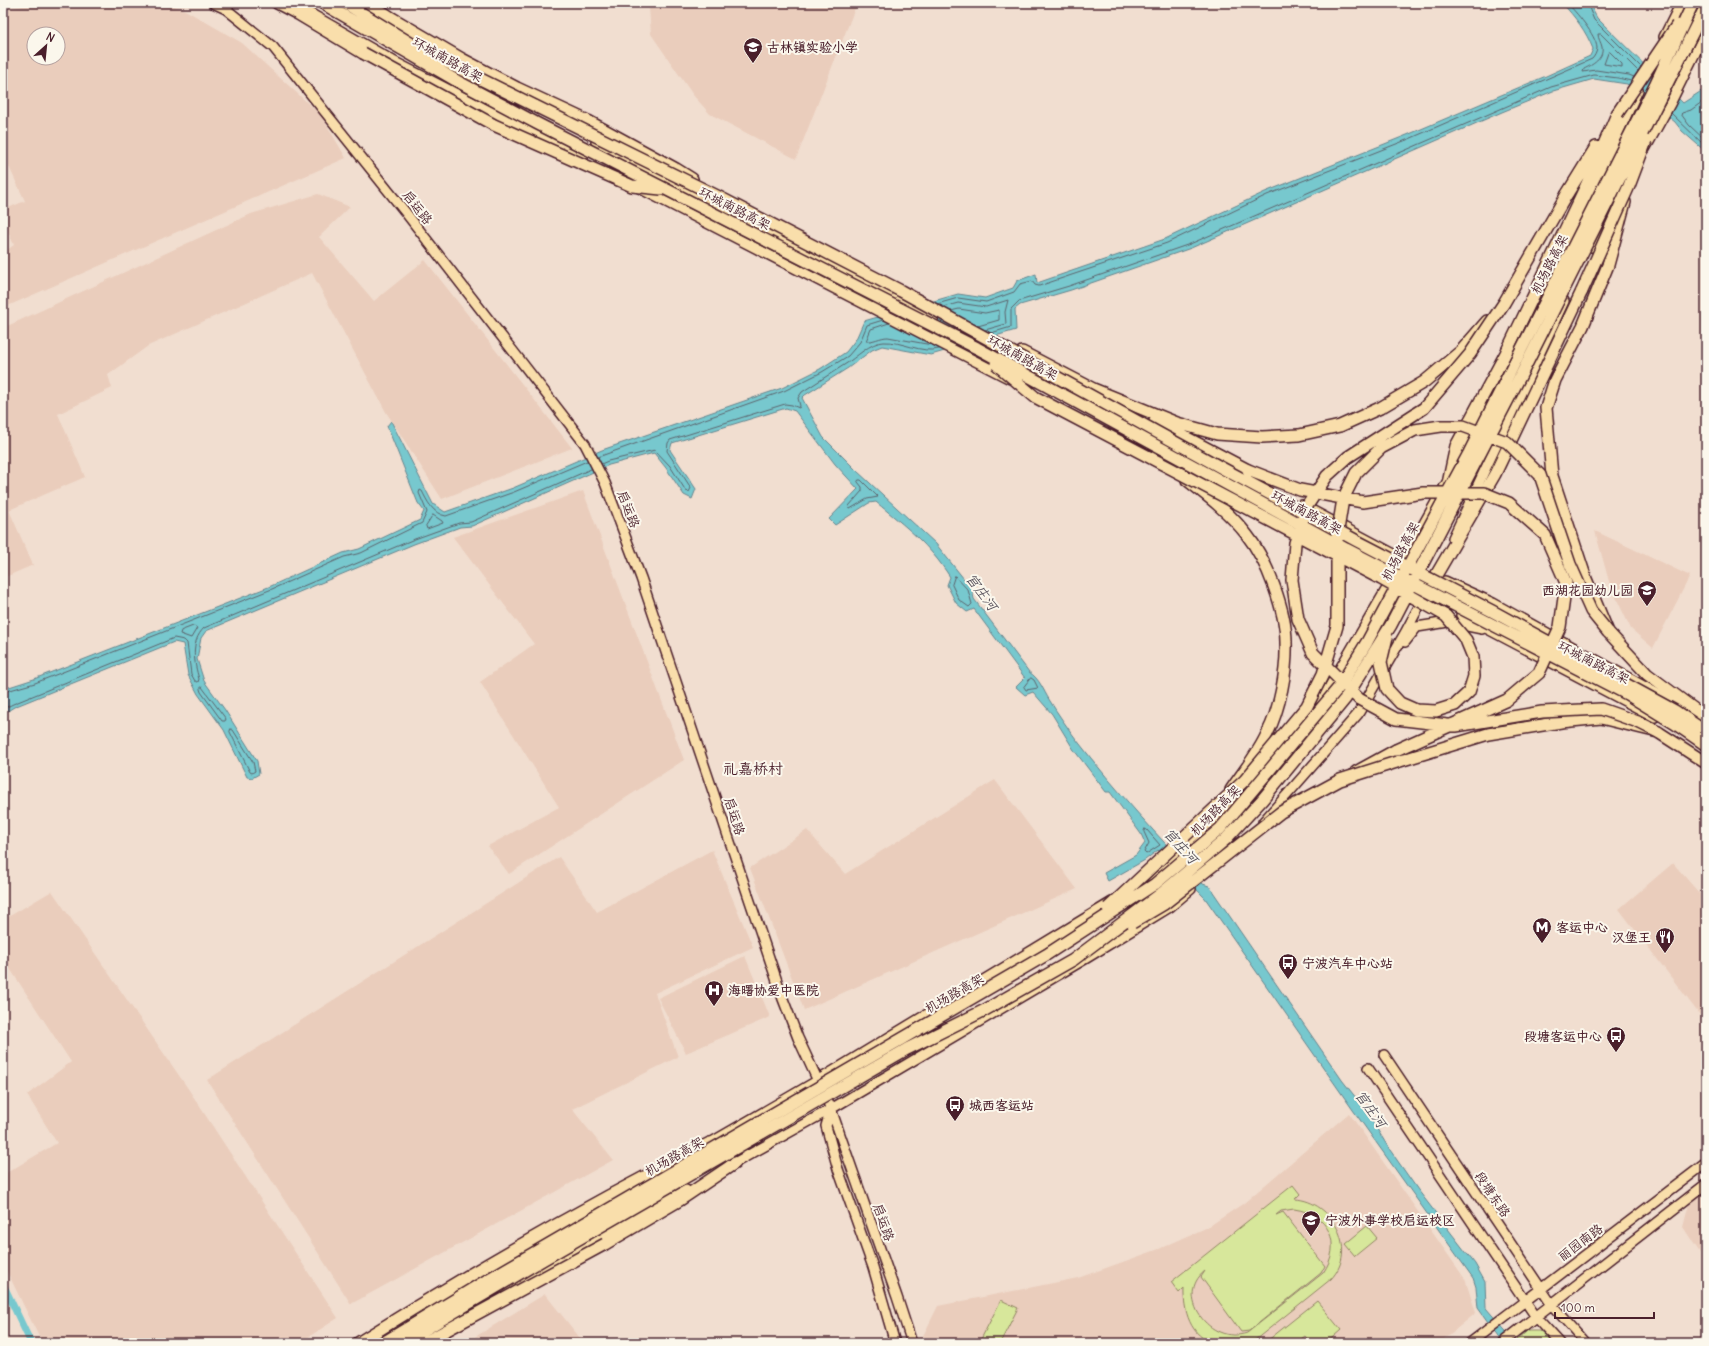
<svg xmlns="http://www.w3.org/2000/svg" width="1709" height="1346" viewBox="0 0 1709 1346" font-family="Delius,'LXGW WenKai TC',sans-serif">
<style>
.built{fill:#eacdbc;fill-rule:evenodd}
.green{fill:#d7e79b;stroke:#908363;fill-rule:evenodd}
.water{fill:#77c8ce;stroke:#65848d}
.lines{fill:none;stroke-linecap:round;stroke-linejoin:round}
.shore{stroke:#5c636c;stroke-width:1}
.canal{stroke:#77c8ce;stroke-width:7}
.major-casing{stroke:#4a1f2b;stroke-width:12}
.highway-casing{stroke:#4a1f2b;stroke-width:14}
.major{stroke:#f9deab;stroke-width:9}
.highway{stroke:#f9deab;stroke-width:11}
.highway-bridge-casing{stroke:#4a1f2b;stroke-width:14;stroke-linecap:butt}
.highway-bridge{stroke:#f9deab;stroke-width:11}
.labels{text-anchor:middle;stroke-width:4;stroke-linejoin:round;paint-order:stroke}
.poi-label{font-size:13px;font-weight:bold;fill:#4a1f2b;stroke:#fbf7ec;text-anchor:start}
.street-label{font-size:13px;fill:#4a1f2b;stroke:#fbf7ec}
.water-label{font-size:14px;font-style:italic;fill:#58525c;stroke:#fbf7ec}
.quarter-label{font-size:15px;fill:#4a1f2b;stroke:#fbf7ec}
</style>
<rect width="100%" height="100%" fill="#f1ded0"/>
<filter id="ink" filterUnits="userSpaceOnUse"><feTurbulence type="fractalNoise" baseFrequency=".025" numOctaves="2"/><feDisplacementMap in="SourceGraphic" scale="8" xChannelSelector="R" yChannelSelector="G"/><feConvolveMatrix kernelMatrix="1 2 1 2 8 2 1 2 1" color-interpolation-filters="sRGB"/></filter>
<g filter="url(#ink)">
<path class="built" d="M 38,3 L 165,3 L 185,10 L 242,43 L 321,115 L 346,158 L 3,308 L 3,253 L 14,245 L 3,221 L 3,210 L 25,201 L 3,154 L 3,10 ZM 34,34 L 58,34 L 58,58 L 34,58 Z
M 653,3 L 857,3 L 796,159 L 710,114 L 693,95 L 651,34 L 649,7 Z
M 318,194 L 350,207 L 319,237 L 374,301 L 425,260 L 572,448 L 442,499 L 386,412 L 312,273 L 148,346 L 108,375 L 112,388 L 58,414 L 85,477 L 9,510 L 33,565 L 3,578 L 3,328 L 251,214 Z
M 583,491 L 684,760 L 509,874 L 488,846 L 559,807 L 480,682 L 534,644 L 453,537 Z
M 1595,531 L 1690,576 L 1653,648 L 1631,629 L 1610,585 Z
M 995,780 L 1077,889 L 804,1010 L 750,868 L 807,830 L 845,874 Z
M 712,850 L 753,947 L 655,993 L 678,1057 L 572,1109 L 613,1160 L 351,1304 L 207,1080 L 559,857 L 597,912 Z
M 1673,863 L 1706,901 L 1706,1023 L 1619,909 Z
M 52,891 L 189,1090 L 338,1318 L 299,1343 L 42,1343 L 3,1263 L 3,1175 L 57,1143 L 27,1095 L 71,1062 L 3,958 L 3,920 Z
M 745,956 L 770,1017 L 686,1053 L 658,998 Z
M 1349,1113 L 1465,1279 L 1476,1313 L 1439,1343 L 922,1343 L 921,1340 L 938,1306 L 1078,1278 L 1159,1249 L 1208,1227 L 1244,1203 Z
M 1706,1192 L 1706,1262 L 1683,1227 L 1689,1204 Z
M 545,1294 L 584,1343 L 465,1343 Z"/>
<path class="green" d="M 1293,1185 L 1300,1194 L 1295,1199 C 1332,1201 1359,1249 1331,1279 L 1255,1340 C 1247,1344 1239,1343 1230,1343 C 1225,1343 1219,1344 1215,1343 C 1190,1338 1183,1309 1184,1288 L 1179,1293 L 1171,1282 ZM 1294,1209 C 1329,1214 1343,1244 1323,1273 L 1247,1333 C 1209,1346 1174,1295 1205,1271 L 1201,1277 L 1241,1332 L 1249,1331 L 1321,1273 L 1325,1266 L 1283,1212 L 1276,1215 L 1281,1211 Z
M 1367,1226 L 1377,1238 L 1355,1256 L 1345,1244 Z
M 1001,1300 L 1018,1308 L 1000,1343 L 979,1343 Z
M 1317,1301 L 1341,1330 L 1326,1343 L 1311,1343 L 1305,1336 L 1296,1343 L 1268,1343 L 1267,1341 Z
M 1528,1330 L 1539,1330 L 1555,1343 L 1519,1343 L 1516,1341 Z"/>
<path class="water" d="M 1562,3 L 1589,3 L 1597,18 L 1683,103 L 1706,88 L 1706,152 L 1682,131 L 1675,122 L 1627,84 L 1594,79 L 1553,91 L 1502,112 L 1191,248 L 1071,290 L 1020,305 L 1015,309 L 1016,330 L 931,355 L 882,346 L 872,350 L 848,368 L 805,395 L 802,398 L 823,437 L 857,471 L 936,544 L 972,589 L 974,599 L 1029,672 C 1040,679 1043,690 1050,701 C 1058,714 1067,727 1076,739 C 1115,790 1159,837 1203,884 L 1209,886 L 1342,1080 L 1364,1108 L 1390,1150 L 1418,1190 L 1475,1264 L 1485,1282 L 1486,1308 L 1516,1343 L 1503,1343 L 1478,1308 L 1476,1287 L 1473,1278 L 1353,1110 L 1205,898 L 1158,850 L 1145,860 L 1108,881 L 1104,873 L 1136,855 L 1145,843 L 1141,834 L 1110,792 L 1106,792 L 1074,750 L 1052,714 L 1033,692 L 1025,695 L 1016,687 L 1025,678 L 974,609 L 967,612 L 956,603 L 947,585 L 950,577 C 929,544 906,527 876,502 L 869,503 L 835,525 L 829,519 L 858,489 L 835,464 L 795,411 L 786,408 L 672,443 L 670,450 L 696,489 L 692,499 L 684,495 L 666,468 L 654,453 L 609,465 L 472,526 L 460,527 L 414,544 L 206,631 L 201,638 L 197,659 L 204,681 L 225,710 L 257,761 L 259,774 L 252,778 L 247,777 L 224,730 L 198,694 L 188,675 L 183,644 L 174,642 L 14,707 L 3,714 L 3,689 L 34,679 L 271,586 L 343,553 L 359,549 L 420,520 L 424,511 L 418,503 L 387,426 L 391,421 L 433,504 L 445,512 L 513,488 L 602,450 L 782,388 L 820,369 L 846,352 L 856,339 L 864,321 L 958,294 L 985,298 L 1013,288 L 1017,281 L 1036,274 L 1037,283 L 1165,239 L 1265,192 L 1407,135 L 1546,76 L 1590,56 L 1593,49 C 1586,31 1575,17 1562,3 Z"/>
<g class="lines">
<path class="shore" d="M 1587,3 L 1594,20 L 1641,67
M 1610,52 L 1622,64 L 1622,67 L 1604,64 L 1608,53 Z
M 1634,77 L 1629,75 L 1596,70 L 1583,72 L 1584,69 C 1592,65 1604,59 1602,47 C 1601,42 1598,39 1598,34 L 1601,34 L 1638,71
M 1706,99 L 1691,110 L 1682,113 L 1681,114 L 1689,125 L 1706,141
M 1671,113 L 1706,147
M 937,304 L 958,298 L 986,302 L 1014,292 L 1020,284 L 1032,281 L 1035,285 L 1039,286 L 1167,243 L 1267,195 L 1409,139 L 1592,59 C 1594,57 1597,52 1597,48 C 1596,35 1576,12 1567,3
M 944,307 L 958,303 L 986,307 L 1008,300 L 1005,312 L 1006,324 L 985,330
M 951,311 L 959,309 L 985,313 L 999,310 L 999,320 L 978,326
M 889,323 L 871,329 L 866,341 C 873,342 880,337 888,337 L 932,345
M 991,333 L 1011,327 L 1011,309 L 1019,301 L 1069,286 L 1190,244 L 1551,87 L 1594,75 L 1618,78 L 1631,81
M 598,457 L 784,391 L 822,372 L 848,356 L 860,342 L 867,325 L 883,320
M 601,464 L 608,461 L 655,450 L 670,466 L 686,491 L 689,492 L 691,488 L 667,451 L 668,443 L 670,440 L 785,404 L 792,405 L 799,408 L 800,406 L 798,398 L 802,392 C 816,383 830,374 844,365 C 856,358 870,342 884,342 C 902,341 921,354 939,349
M 859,480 L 861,480 L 878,497 L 867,499 L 850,509 L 849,506 L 862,491 L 862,487 L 858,482 Z
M 433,515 L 442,521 L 443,523 L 427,529 L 426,526 Z
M 955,576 L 968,590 L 972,604 L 969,607 L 959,600 L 952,585 Z
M 194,626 L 197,628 L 191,638 L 180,634 L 181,631 Z
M 1031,678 L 1034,680 L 1038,688 L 1026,690 L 1024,687 Z
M 202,687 L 226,719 L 225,721 L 222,721 L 201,692 L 200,689 Z
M 3,692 L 35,683 L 272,589 L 344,557 L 361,553 L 422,523 L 427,512 L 419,493 L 420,490 L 422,491 C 427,501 433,514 446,516 L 514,492 L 587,461
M 3,709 L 13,704 L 174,638 L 184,640 L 187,643 L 191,674 L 195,681 L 198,682 L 199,679 C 194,662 190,642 204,628 L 412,540 L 459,523 L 471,522 L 591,469
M 231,729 L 233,730 L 253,762 L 255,771 L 252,773 L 250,772 L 230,732 Z
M 1145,829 L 1147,830 L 1160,845 L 1146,854 L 1144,852 L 1149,843 L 1144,832 Z"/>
<path class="canal" d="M 3,1284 L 31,1343"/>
<defs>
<path id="major" d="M 213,3 L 226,9 L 273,47 L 406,213 L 585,444 L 605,483 L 641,578 L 783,999 L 798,1038 L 831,1109 L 897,1297 L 912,1343
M 292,3 L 393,61 L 583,159
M 356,3 L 447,57
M 1664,37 L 1681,3
M 596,142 L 935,316
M 1645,149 L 1670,104 L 1706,31
M 639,188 L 1010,379
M 1591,247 L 1621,192
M 1547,287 L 1638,90
M 1203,479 L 1280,519
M 1302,505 L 1409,562
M 1453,538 L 1564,301
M 1445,581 L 1493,603 L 1694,714
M 1461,615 L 1655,717
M 1405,642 L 1417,627 L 1448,622 L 1482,629
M 1283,743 L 1324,696 L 1404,559 L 1455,468 L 1485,409
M 1263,822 L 1358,714 L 1405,633 L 1430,586
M 1132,890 L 1143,883 L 1209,827 L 1247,784
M 1384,1055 L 1552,1305 L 1586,1343
M 1368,1068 L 1536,1317 L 1560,1343
M 831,1109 L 826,1126 L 838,1169 L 873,1267 L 895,1343
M 705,1146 L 817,1081 L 1112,902
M 729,1166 L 831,1109 L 1085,959 L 1170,907 L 1191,889
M 504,1293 L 534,1274 L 686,1190
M 429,1305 L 612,1200
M 1470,1343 L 1706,1163
M 1502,1343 L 1706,1184"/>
<path id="highway" d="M 277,3 L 298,14 L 363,53
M 369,3 L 392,18 L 462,59 L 517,88 L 588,121 L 676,169 L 692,179
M 1567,194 L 1596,147
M 1625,202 L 1608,265 L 1583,326 L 1555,380 L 1546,408 L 1552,476 L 1586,579 L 1608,632 L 1647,674 L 1706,718
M 1022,352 L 1097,391
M 1091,388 L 1177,423 L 1217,434 L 1262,437 L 1299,435 L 1340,426 L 1380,408 L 1424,382 L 1461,351 L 1487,321
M 1155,421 L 1248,470
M 1449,479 L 1456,446 L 1506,353 L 1586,186 L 1617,114
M 1187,480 C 1209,497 1230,513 1247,535 C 1267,560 1286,611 1286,642 C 1287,671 1280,709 1267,734 C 1258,754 1243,772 1231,790
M 1435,577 L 1495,474 L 1582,291
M 1403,760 L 1488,734 L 1561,722 L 1601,718 L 1658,732 L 1706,763
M 1356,772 L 1396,750
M 605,1244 L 680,1200 L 735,1163
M 358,1343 C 472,1271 589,1204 710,1143"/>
</defs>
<use href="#major" class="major-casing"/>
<use href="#highway" class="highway-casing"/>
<use href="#major" class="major"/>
<use href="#highway" class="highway"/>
<defs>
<path id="highway-bridge" d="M 322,3 L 457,81 L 538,124 L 977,348 L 1346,549 L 1627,694 L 1674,723 L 1706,745
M 345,3 L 420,49 L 717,196 L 901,291 L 1220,467 L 1357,541 L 1492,611 L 1675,711 L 1706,732
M 363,53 L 494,125 L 632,186 L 661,189
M 1617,114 L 1677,25
M 1567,194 L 1504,303 L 1470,354 L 1424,408 L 1348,457 L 1327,476 L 1307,506 L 1295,543 L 1292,580 L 1298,619 L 1313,653 L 1359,699 L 1396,719 L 1456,726 L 1542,712 L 1601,709 L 1638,722 L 1658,732
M 1582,291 L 1629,186 L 1646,141
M 996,364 L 1035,397 L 1381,579 L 1446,616 L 1466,640 L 1473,657 L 1474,676 L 1469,692 L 1455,705 L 1436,711 L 1416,710 L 1400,703 L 1387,689 L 1381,662 L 1387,637
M 1248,470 L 1300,490 L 1363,502 L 1423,493 L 1484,493 L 1509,503 L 1545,535 L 1566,583 L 1560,627 L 1539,673 L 1507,700 L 1396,750
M 1108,908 L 1245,780 L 1307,706 L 1323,674 L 1337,626 L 1337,536 L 1343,499 L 1356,473 L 1381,448 L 1415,430 L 1441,426 L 1463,426 L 1507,442 L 1540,475 L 1570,564 L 1591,611 L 1608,632
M 1132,923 L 1164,904 L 1281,812 L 1340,780 L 1403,760
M 383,1343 L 489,1279 L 1046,955 L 1155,884 L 1220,829 L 1340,686 L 1367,642 L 1469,453 L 1655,85 L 1693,3
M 402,1343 L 544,1259 L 907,1049 L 985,1010 L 1073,960 L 1162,893 L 1226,839 L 1262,800 L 1345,699 L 1391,625 L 1524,369 L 1706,6
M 423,1343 L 605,1244"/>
</defs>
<use href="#highway-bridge" class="highway-bridge-casing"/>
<use href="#highway-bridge" class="highway-bridge"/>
</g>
</g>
<defs>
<symbol id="school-pin" viewBox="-11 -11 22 30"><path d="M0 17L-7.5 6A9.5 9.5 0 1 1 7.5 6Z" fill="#4a1f2b" stroke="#fbf7ec"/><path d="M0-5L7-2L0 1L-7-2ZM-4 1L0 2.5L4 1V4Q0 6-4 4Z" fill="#fff"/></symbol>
<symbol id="metro-pin" viewBox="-11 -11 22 30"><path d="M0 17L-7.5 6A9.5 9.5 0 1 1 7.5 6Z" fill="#4a1f2b" stroke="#fbf7ec"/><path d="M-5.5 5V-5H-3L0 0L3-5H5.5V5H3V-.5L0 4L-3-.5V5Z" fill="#fff"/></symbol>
<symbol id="restaurant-pin" viewBox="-11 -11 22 30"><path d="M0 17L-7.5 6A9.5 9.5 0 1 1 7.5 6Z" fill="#4a1f2b" stroke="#fbf7ec"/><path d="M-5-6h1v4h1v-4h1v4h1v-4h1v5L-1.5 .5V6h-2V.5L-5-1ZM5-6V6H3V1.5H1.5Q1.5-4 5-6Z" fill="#fff"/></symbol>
<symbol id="bus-pin" viewBox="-11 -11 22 30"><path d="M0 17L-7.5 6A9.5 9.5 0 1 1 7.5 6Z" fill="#4a1f2b" stroke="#fbf7ec"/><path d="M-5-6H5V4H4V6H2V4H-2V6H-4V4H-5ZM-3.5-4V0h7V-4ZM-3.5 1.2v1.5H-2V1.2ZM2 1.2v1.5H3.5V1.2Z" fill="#fff"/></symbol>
<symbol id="hospital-pin" viewBox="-11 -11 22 30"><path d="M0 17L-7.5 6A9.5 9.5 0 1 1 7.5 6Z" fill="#4a1f2b" stroke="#fbf7ec"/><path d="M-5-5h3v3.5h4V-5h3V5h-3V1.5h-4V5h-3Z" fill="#fff"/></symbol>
</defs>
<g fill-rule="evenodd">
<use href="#school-pin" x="742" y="36" width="22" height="30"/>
<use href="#school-pin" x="1636" y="579" width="22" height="30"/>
<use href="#metro-pin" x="1531" y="916" width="22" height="30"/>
<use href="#restaurant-pin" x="1654" y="926" width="22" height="30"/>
<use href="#bus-pin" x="1277" y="952" width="22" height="30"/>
<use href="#hospital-pin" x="703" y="979" width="22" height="30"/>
<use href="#bus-pin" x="1605" y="1025" width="22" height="30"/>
<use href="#bus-pin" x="944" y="1094" width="22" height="30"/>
<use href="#school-pin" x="1300" y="1209" width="22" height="30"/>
</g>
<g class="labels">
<g class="poi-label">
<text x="767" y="52">古林镇实验小学</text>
<text x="1633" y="595" text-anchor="end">西湖花园幼儿园</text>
<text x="1556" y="932">客运中心</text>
<text x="1651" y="942" text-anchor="end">汉堡王</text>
<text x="1302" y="968">宁波汽车中心站</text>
<text x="728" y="995">海曙协爱中医院</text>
<text x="1602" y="1041" text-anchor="end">段塘客运中心</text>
<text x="969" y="1110">城西客运站</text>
<text x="1325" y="1225">宁波外事学校启运校区</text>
</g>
<g class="street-label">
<text transform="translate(448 59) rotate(29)" y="5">环城南路高架</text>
<text transform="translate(418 207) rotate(52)" y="5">启运路</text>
<text transform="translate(735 208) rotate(27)" y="5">环城南路高架</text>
<text transform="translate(1549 264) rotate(-63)" y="5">机场路高架</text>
<text transform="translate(1023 357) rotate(29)" y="5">环城南路高架</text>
<text transform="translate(629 509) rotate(69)" y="5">启运路</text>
<text transform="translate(1307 512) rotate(28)" y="5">环城南路高架</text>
<text transform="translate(1400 551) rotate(-62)" y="5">机场路高架</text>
<text transform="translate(1594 662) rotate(27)" y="5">环城南路高架</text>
<text transform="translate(1215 810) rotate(-46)" y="5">机场路高架</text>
<text transform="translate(735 816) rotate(72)" y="5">启运路</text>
<text transform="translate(954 993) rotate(-30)" y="5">机场路高架</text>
<text transform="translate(674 1156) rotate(-30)" y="5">机场路高架</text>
<text transform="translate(1493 1194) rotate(56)" y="5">段塘东路</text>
<text transform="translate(884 1222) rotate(71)" y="5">启运路</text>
<text transform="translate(1580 1242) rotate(-37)" y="5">丽园南路</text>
</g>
<g class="water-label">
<text transform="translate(982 592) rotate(54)" y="5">官庄河</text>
<text transform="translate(1181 846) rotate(48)" y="5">官庄河</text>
<text transform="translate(1371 1109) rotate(55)" y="5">官庄河</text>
</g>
<g class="quarter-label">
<text x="753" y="774">礼嘉桥村</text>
</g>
</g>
<rect width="1709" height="1346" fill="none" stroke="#fbf7ec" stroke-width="16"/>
<rect x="8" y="8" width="1693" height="1330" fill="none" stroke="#4a1f2b" stroke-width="1.5" filter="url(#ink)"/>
<g transform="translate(46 46) rotate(27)"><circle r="19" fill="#fbf7ec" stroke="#b4a19f"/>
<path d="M0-3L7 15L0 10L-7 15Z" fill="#4a1f2b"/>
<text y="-6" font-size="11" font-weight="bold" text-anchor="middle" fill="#4a1f2b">N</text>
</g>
<path d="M1555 1312v6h99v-6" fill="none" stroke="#4a1f2b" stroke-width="2"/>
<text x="1561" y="1312" font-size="12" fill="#4a1f2b" stroke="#fbf7ec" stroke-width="3" paint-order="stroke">100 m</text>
</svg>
